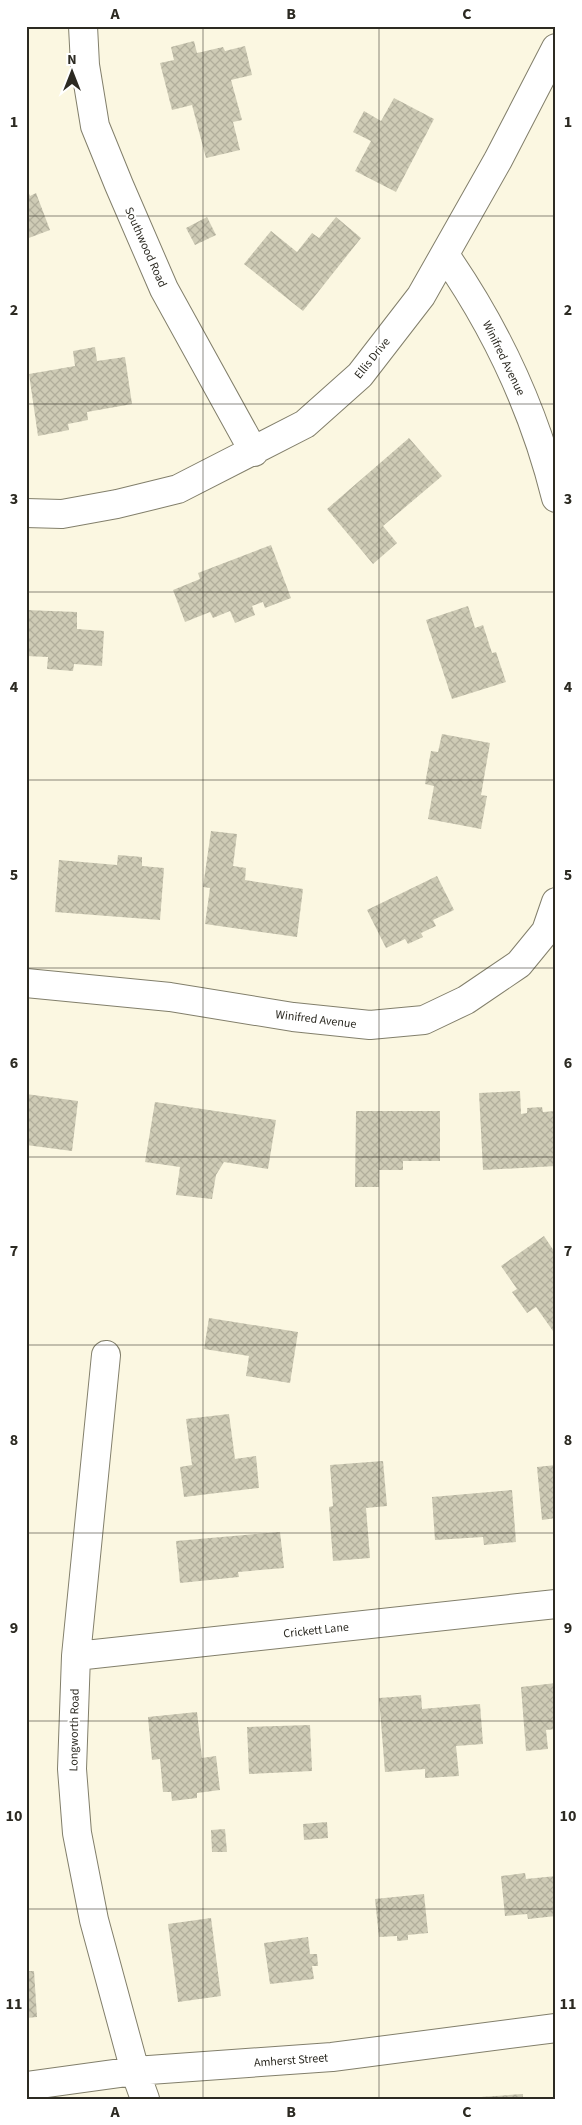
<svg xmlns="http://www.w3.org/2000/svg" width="582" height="2125" viewBox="0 0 582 2125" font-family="'Source Sans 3',sans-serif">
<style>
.building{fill:url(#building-cross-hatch)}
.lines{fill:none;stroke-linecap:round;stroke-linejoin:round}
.minor-casing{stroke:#827f6b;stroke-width:30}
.minor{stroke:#fff;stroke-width:28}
.grid{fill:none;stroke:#2c2a22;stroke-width:1;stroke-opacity:0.55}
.labels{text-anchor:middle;stroke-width:4;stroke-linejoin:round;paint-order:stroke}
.street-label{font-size:12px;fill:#2c2a22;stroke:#fff}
.neatline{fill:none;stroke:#2c2a22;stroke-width:2}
.grid-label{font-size:16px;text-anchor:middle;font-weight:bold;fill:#2c2a22}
</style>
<defs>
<pattern id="building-cross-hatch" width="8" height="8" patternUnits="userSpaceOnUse" patternTransform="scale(1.25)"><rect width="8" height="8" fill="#cecbb5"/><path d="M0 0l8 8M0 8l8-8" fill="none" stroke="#b1ae9b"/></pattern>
</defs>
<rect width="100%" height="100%" fill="#fbf7e1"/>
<path class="building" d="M 194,41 L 197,53 L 223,47 L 225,51 L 245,46 L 252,75 L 231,80 L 242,120 L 233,122 L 240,150 L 206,158 L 192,105 L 172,110 L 160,63 L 174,60 L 171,47 Z
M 394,98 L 434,119 L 396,192 L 355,171 L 371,141 L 353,132 L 364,111 L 381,121 Z
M 26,186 L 30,196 L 36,193 L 50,230 L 26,239 Z
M 207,217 L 216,235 L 195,245 L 186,228 Z
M 336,217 L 361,238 L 303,311 L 244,264 L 271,231 L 297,252 L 312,233 L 319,238 Z
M 95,347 L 97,361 L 125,357 L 132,404 L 87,412 L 88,420 L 68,424 L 69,430 L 38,436 L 29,374 L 75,366 L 73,351 Z
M 409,438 L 442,476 L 383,526 L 397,543 L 373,564 L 327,509 Z
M 271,545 L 291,598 L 265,608 L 263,602 L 252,606 L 255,615 L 235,623 L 230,611 L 213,618 L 210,612 L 185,622 L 173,590 L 200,579 L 198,573 Z
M 468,606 L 475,628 L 483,625 L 492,653 L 496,652 L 506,682 L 452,699 L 426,620 Z
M 26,610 L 77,612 L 77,629 L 104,631 L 102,666 L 74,664 L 73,671 L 47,669 L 48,657 L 26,656 Z
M 442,734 L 490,743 L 481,795 L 487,796 L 481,829 L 428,819 L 434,786 L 425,784 L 431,751 L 438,752 Z
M 211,831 L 237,834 L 233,866 L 246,868 L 245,880 L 303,889 L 297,937 L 205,924 L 210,888 L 203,887 Z
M 118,855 L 142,857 L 142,866 L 164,868 L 160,920 L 55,912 L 59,860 L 117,865 Z
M 437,876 L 454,910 L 433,920 L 436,926 L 421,933 L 423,937 L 408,944 L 405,939 L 386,948 L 367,910 Z
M 520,1091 L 521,1114 L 527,1113 L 527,1108 L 542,1107 L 543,1112 L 556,1111 L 556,1166 L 483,1170 L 479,1093 Z
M 26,1094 L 78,1101 L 72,1151 L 26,1145 Z
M 155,1102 L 276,1120 L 268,1169 L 224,1162 L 216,1175 L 212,1199 L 176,1195 L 180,1167 L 145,1162 Z
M 356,1111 L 440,1111 L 440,1161 L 403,1161 L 403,1170 L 379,1170 L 379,1187 L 355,1187 Z
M 544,1236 L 556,1254 L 556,1329 L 553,1331 L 536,1307 L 527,1313 L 512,1292 L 517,1289 L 501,1266 Z
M 209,1318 L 298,1332 L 290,1383 L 246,1376 L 249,1356 L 204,1349 Z
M 229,1414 L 235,1459 L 256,1456 L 259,1488 L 184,1497 L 180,1467 L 192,1465 L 186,1419 Z
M 383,1461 L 387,1506 L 366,1508 L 370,1558 L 333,1561 L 329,1507 L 333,1506 L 330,1465 Z
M 556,1465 L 556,1518 L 542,1520 L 537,1467 Z
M 512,1490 L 516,1542 L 484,1545 L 483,1537 L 435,1540 L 432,1497 Z
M 280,1532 L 284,1568 L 238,1572 L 239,1577 L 180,1583 L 176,1541 Z
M 556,1683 L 556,1729 L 546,1730 L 548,1749 L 526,1751 L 521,1687 Z
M 421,1695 L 422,1709 L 480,1704 L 483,1744 L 456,1746 L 459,1776 L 425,1778 L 425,1769 L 385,1772 L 379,1698 Z
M 197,1712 L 202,1758 L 216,1756 L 220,1790 L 197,1793 L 197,1798 L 172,1801 L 171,1792 L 163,1792 L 160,1759 L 152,1760 L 148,1717 Z
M 310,1725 L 312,1771 L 249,1774 L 247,1727 Z
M 327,1822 L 328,1838 L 304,1840 L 303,1824 Z
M 225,1829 L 227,1852 L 212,1852 L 211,1830 Z
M 525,1873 L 526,1879 L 556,1876 L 556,1916 L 528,1919 L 527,1914 L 505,1916 L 501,1876 Z
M 424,1894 L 428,1933 L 408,1935 L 408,1940 L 397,1941 L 397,1936 L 379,1937 L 375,1899 Z
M 211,1918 L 221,1996 L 178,2002 L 168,1924 Z
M 308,1937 L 310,1954 L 317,1954 L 318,1966 L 312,1966 L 314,1979 L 270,1984 L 264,1943 Z
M 26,1971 L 34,1971 L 37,2017 L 26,2018 Z
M 523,2094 L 523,2099 L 481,2099 L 481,2097 Z"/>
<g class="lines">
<defs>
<path id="minor" d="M 83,26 L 85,65 L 95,126 L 119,185 L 164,289 L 254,452
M 445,255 C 497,330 534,409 556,498
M 26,513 L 62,514 L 117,504 L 178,489 L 305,424 L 360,375 L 421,296 L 498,160 L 556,48
M 26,983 L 170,997 L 293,1017 L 370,1025 L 424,1020 L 466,1000 L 519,964 L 546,931 L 556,902
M 106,1355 L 76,1656 L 72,1769 L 77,1833 L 94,1920 L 135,2071 L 145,2099
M 76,1656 L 556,1604
M 26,2086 L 135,2071 L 332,2057 L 556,2028"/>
</defs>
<use href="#minor" class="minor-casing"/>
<use href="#minor" class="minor"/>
</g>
<path class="grid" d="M 203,26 L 203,2099M 379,26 L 379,2099M 26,216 L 556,216M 26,404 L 556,404M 26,592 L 556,592M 26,780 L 556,780M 26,968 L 556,968M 26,1157 L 556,1157M 26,1345 L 556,1345M 26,1533 L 556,1533M 26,1721 L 556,1721M 26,1909 L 556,1909"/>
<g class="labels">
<g class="street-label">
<text transform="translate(146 247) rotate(66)" y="4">Southwood Road</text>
<text transform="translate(372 358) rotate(-51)" y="4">Ellis Drive</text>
<text transform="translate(504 358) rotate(64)" y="4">Winifred Avenue</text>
<text transform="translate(316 1019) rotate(7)" y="4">Winifred Avenue</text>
<text transform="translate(316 1630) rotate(-6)" y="4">Crickett Lane</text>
<text transform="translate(74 1730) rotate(-89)" y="4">Longworth Road</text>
<text transform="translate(291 2060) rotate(-4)" y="4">Amherst Street</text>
</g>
</g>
<rect width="582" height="2125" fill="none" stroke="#ffffff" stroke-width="55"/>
<g transform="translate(72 72)" stroke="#ffffff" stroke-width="4" paint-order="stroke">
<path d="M0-4L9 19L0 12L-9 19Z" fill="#2c2a22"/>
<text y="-8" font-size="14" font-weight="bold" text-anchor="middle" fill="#2c2a22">N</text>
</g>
<rect x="28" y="28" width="526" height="2070" class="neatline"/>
<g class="grid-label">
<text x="115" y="19">A</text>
<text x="291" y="19">B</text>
<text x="467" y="19">C</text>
<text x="14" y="127">1</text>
<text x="568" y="127">1</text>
<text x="14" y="315">2</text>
<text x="568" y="315">2</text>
<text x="14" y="504">3</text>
<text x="568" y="504">3</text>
<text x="14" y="692">4</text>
<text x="568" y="692">4</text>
<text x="14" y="880">5</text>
<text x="568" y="880">5</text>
<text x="14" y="1068">6</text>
<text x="568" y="1068">6</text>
<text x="14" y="1256">7</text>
<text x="568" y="1256">7</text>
<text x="14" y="1445">8</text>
<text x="568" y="1445">8</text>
<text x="14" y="1633">9</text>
<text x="568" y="1633">9</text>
<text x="14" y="1821">10</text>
<text x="568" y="1821">10</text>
<text x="14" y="2009">11</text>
<text x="568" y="2009">11</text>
<text x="115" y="2117">A</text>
<text x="291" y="2117">B</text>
<text x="467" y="2117">C</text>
</g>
</svg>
